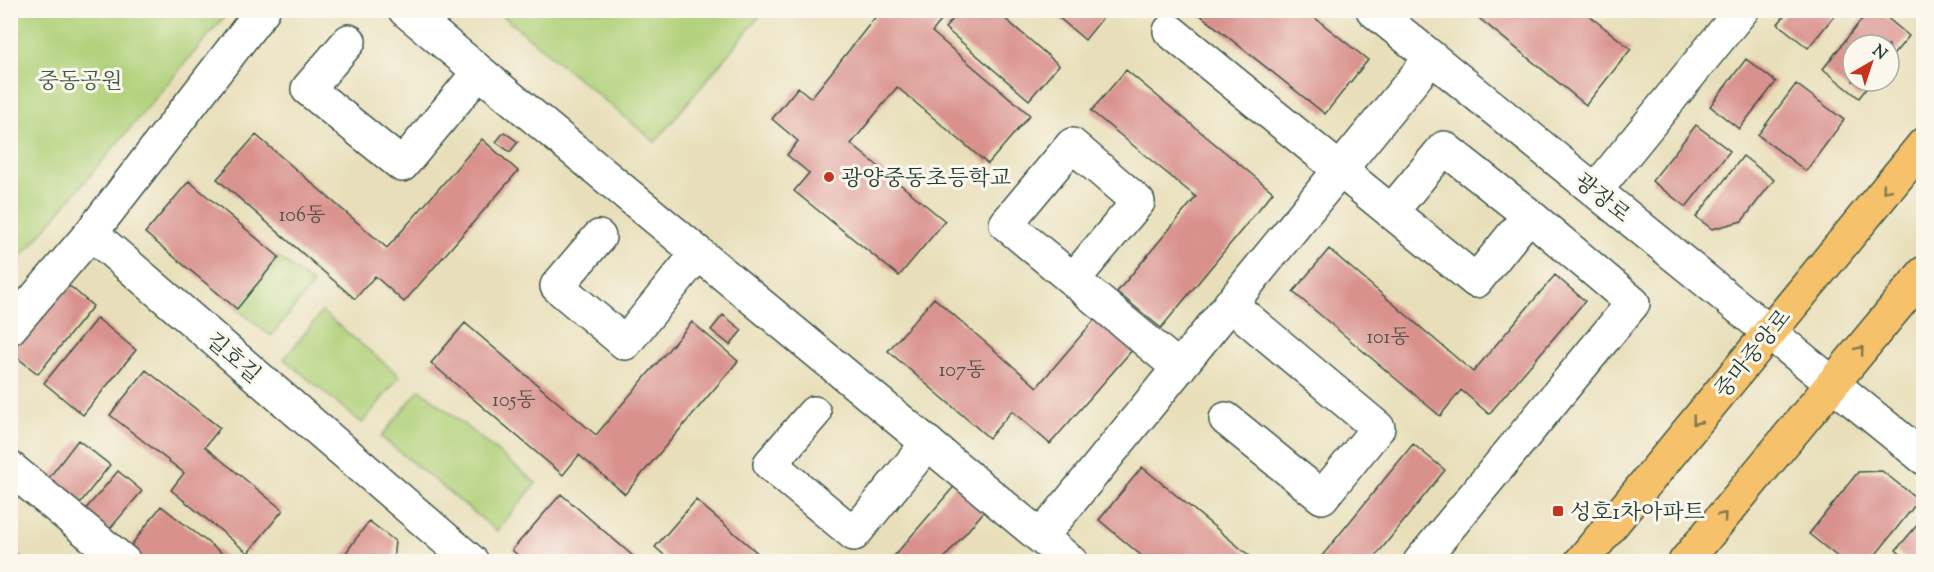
<svg xmlns="http://www.w3.org/2000/svg" width="1934" height="572" viewBox="0 0 1934 572" font-family="'Sorts Mill Goudy','Noto Serif KR',serif">
<style>
.green{fill:#b0d17a;stroke:#688757;stroke-width:1.5}
.building{fill:#d9918d}
.lines{fill:none;stroke-linecap:round;stroke-linejoin:round}
.minor-casing{stroke:#3d5548;stroke-width:36}
.major-casing{stroke:#3d5548;stroke-width:36}
.minor{stroke:#fff;stroke-width:33}
.major{stroke:#f5c16b;stroke-width:33}
.oneway{stroke:#7f784d}
.poi-dot{fill:#c8321e;stroke:#fbf7ec;stroke-width:2}
.labels{text-anchor:middle;stroke-width:6;stroke-linejoin:round;paint-order:stroke}
.number-label{font-size:20px;fill:#4e524a}
.park-label{font-size:22px;fill:#3c5b42;stroke:#fbf7ec}
.poi-label{font-size:22px;fill:#1f3d34;stroke:#fbf7ec;text-anchor:start}
.street-label{font-size:22px;fill:#1f3d34;stroke:#fbf7ec}
</style>
<rect width="100%" height="100%" fill="#fbf7ec"/>
<filter id="ink" filterUnits="userSpaceOnUse"><feTurbulence type="fractalNoise" baseFrequency=".0167" numOctaves="2"/><feDisplacementMap in="SourceGraphic" scale="12" xChannelSelector="R" yChannelSelector="G"/><feConvolveMatrix kernelMatrix="1 2 1 2 8 2 1 2 1" color-interpolation-filters="sRGB"/></filter>
<filter id="wash" filterUnits="userSpaceOnUse"><feTurbulence type="fractalNoise" baseFrequency=".008" numOctaves="4" result="noise"/><feDisplacementMap in="SourceGraphic" scale="24" xChannelSelector="R" yChannelSelector="G"/><feGaussianBlur stdDeviation="1.35" result="paint"/><feColorMatrix in="noise" values="0 0 0 0 0 0 0 0 0 0 0 0 0 0 0 0 0 1.4 0 .05"/><feComposite in="paint" operator="in"/></filter>
<g filter="url(#wash)">
<rect width="100%" height="100%" fill="#e8dfba"/>
<path class="green" d="M 11,10 L 229,11 L 11,269 L 10,11 Z
M 497,11 L 764,11 L 655,142 Z
M 279,257 L 313,284 L 271,336 L 237,309 Z
M 322,312 L 400,376 L 362,423 L 284,359 Z
M 420,389 L 536,483 L 497,531 L 381,437 Z"/>
<g id="blocks">
<path class="building" d="M 881,10 L 950,10 L 932,32 L 1030,115 L 988,164 L 897,87 L 851,144 L 945,221 L 899,276 L 794,191 L 809,173 L 787,155 L 798,141 L 772,119 L 798,87 L 811,98 Z
M 961,10 L 995,10 L 1059,65 L 1029,100 L 945,28 Z
M 1050,10 L 1109,10 L 1085,40 Z
M 1194,10 L 1305,10 L 1368,60 L 1325,114 Z
M 1469,10 L 1582,10 L 1631,49 L 1586,105 Z
M 1789,10 L 1839,10 L 1808,48 L 1778,24 Z
M 1869,10 L 1878,10 L 1909,36 L 1889,60 L 1889,45 L 1853,45 L 1853,81 L 1872,81 L 1859,98 L 1823,69 Z
M 1746,59 L 1776,82 L 1739,129 L 1710,106 Z
M 1126,70 L 1273,192 L 1161,328 L 1117,292 L 1196,197 L 1091,111 Z
M 1796,84 L 1844,120 L 1806,171 L 1758,135 Z
M 1696,125 L 1730,151 L 1686,207 L 1652,181 Z
M 504,132 L 518,142 L 510,152 L 496,142 Z
M 256,135 L 387,248 L 482,139 L 518,171 L 404,302 L 375,276 L 355,299 L 217,179 Z
M 1743,156 L 1774,180 L 1742,221 L 1712,229 L 1696,217 Z
M 189,181 L 279,257 L 237,309 L 145,233 Z
M 1329,249 L 1473,372 L 1555,275 L 1585,301 L 1489,414 L 1461,390 L 1440,416 L 1293,292 Z
M 71,287 L 93,306 L 38,374 L 10,352 L 10,331 L 43,291 Z
M 934,298 L 1037,387 L 1096,318 L 1133,349 L 1050,444 L 1012,411 L 989,438 L 888,351 Z
M 723,315 L 742,330 L 730,345 L 711,330 Z
M 97,318 L 136,350 L 83,415 L 44,383 Z
M 692,322 L 738,361 L 625,494 L 579,455 L 563,475 L 431,363 L 465,323 L 596,435 Z
M 146,370 L 220,428 L 205,447 L 283,510 L 248,553 L 171,490 L 184,473 L 110,415 Z
M 78,440 L 110,465 L 70,516 L 38,492 Z
M 1413,444 L 1445,470 L 1371,562 L 1317,562 Z
M 1142,467 L 1257,562 L 1149,562 L 1099,520 Z
M 118,471 L 142,491 L 97,544 L 73,524 Z
M 1882,471 L 1919,500 L 1870,562 L 1844,562 L 1809,534 L 1858,472 Z
M 957,483 L 987,508 L 941,562 L 889,562 Z
M 561,494 L 640,562 L 525,562 L 512,550 Z
M 696,500 L 768,562 L 672,562 L 655,547 Z
M 161,506 L 233,562 L 122,562 L 120,560 Z
M 1924,517 L 1924,562 L 1909,562 L 1896,550 Z
M 369,521 L 395,541 L 393,562 L 339,562 Z
M 10,548 L 26,562 L 10,562 Z"/>
</g>
</g>
<g filter="url(#ink)">
<use href="#blocks" fill-opacity="0" stroke="#3d5548" stroke-width="1.5"/>
<g class="lines">
<defs>
<path id="minor" d="M 405,10 L 1071,562
M 1373,10 L 1924,458
M 1170,31 C 1272,114 1374,198 1476,281 L 1529,215 L 1444,148 L 1391,212
M 349,41 L 308,89 L 402,165 L 479,72
M 1595,191 L 1742,10
M 91,233 L 263,10
M 599,237 L 557,286 L 625,343 L 698,253
M 1073,280 L 1138,202 L 1072,145 L 1006,224 L 1179,368
M 10,328 L 91,233 L 472,562
M 814,413 L 770,464 L 854,534 L 928,443
M 1226,419 L 1322,497 L 1378,428 L 1230,304
M 10,468 L 124,562
M 1041,537 L 1431,58
M 1420,562 L 1633,303 L 1529,215"/>
<path id="major" d="M 1581,562 L 1924,144
M 1685,562 L 1924,273"/>
</defs>
<use href="#minor" class="minor-casing"/>
<use href="#major" class="major-casing"/>
<use href="#minor" class="minor"/>
<use href="#major" class="major"/>
</g>
<defs><path id="oneway-chevron" d="M-2-3.5L2.5 0L-2 3.5" fill="none" stroke-width="1.6" stroke-linecap="round" stroke-linejoin="round" transform="scale(1.5)"/></defs>
<g class="oneway">
<use href="#oneway-chevron" transform="translate(1886 189) rotate(129)"/>
<use href="#oneway-chevron" transform="translate(1860 350) rotate(-50)"/>
<use href="#oneway-chevron" transform="translate(1696 421) rotate(129)"/>
<use href="#oneway-chevron" transform="translate(1723 516) rotate(-50)"/>
</g>
</g>
<g class="poi-dot">
<circle cx="829" cy="177" r="6"/>
<rect x="1552" y="505" width="12" height="12" rx="3"/>
</g>
<g class="labels">
<g class="number-label">
<text x="302" y="221">106동</text>
<text x="1388" y="343">101동</text>
<text x="962" y="376">107동</text>
<text x="514" y="406">105동</text>
</g>
<g class="park-label">
<text x="80" y="88">중동공원</text>
</g>
<g class="poi-label">
<text x="841" y="185">광양중동초등학교</text>
<text x="1570" y="519">성호1차아파트</text>
</g>
<g class="street-label">
<text transform="translate(1603 197) rotate(39)" y="8">광장로</text>
<text transform="translate(1752 353) rotate(-51)" y="8">중마중앙로</text>
<text transform="translate(234 357) rotate(41)" y="8">길호길</text>
</g>
</g>
<rect width="1934" height="572" fill="none" stroke="#fbf7ec" stroke-width="36"/>
<g transform="translate(1871 63) rotate(39)"><circle r="28" fill="#fbf7ec" stroke="#a3ada2" stroke-width="1.5"/>
<path d="M0-4.5L10 22L0 15L-10 22Z" fill="#c8321e"/>
<text y="-9" font-size="16" font-weight="bold" text-anchor="middle" fill="#1f3d34">N</text>
</g>
</svg>
